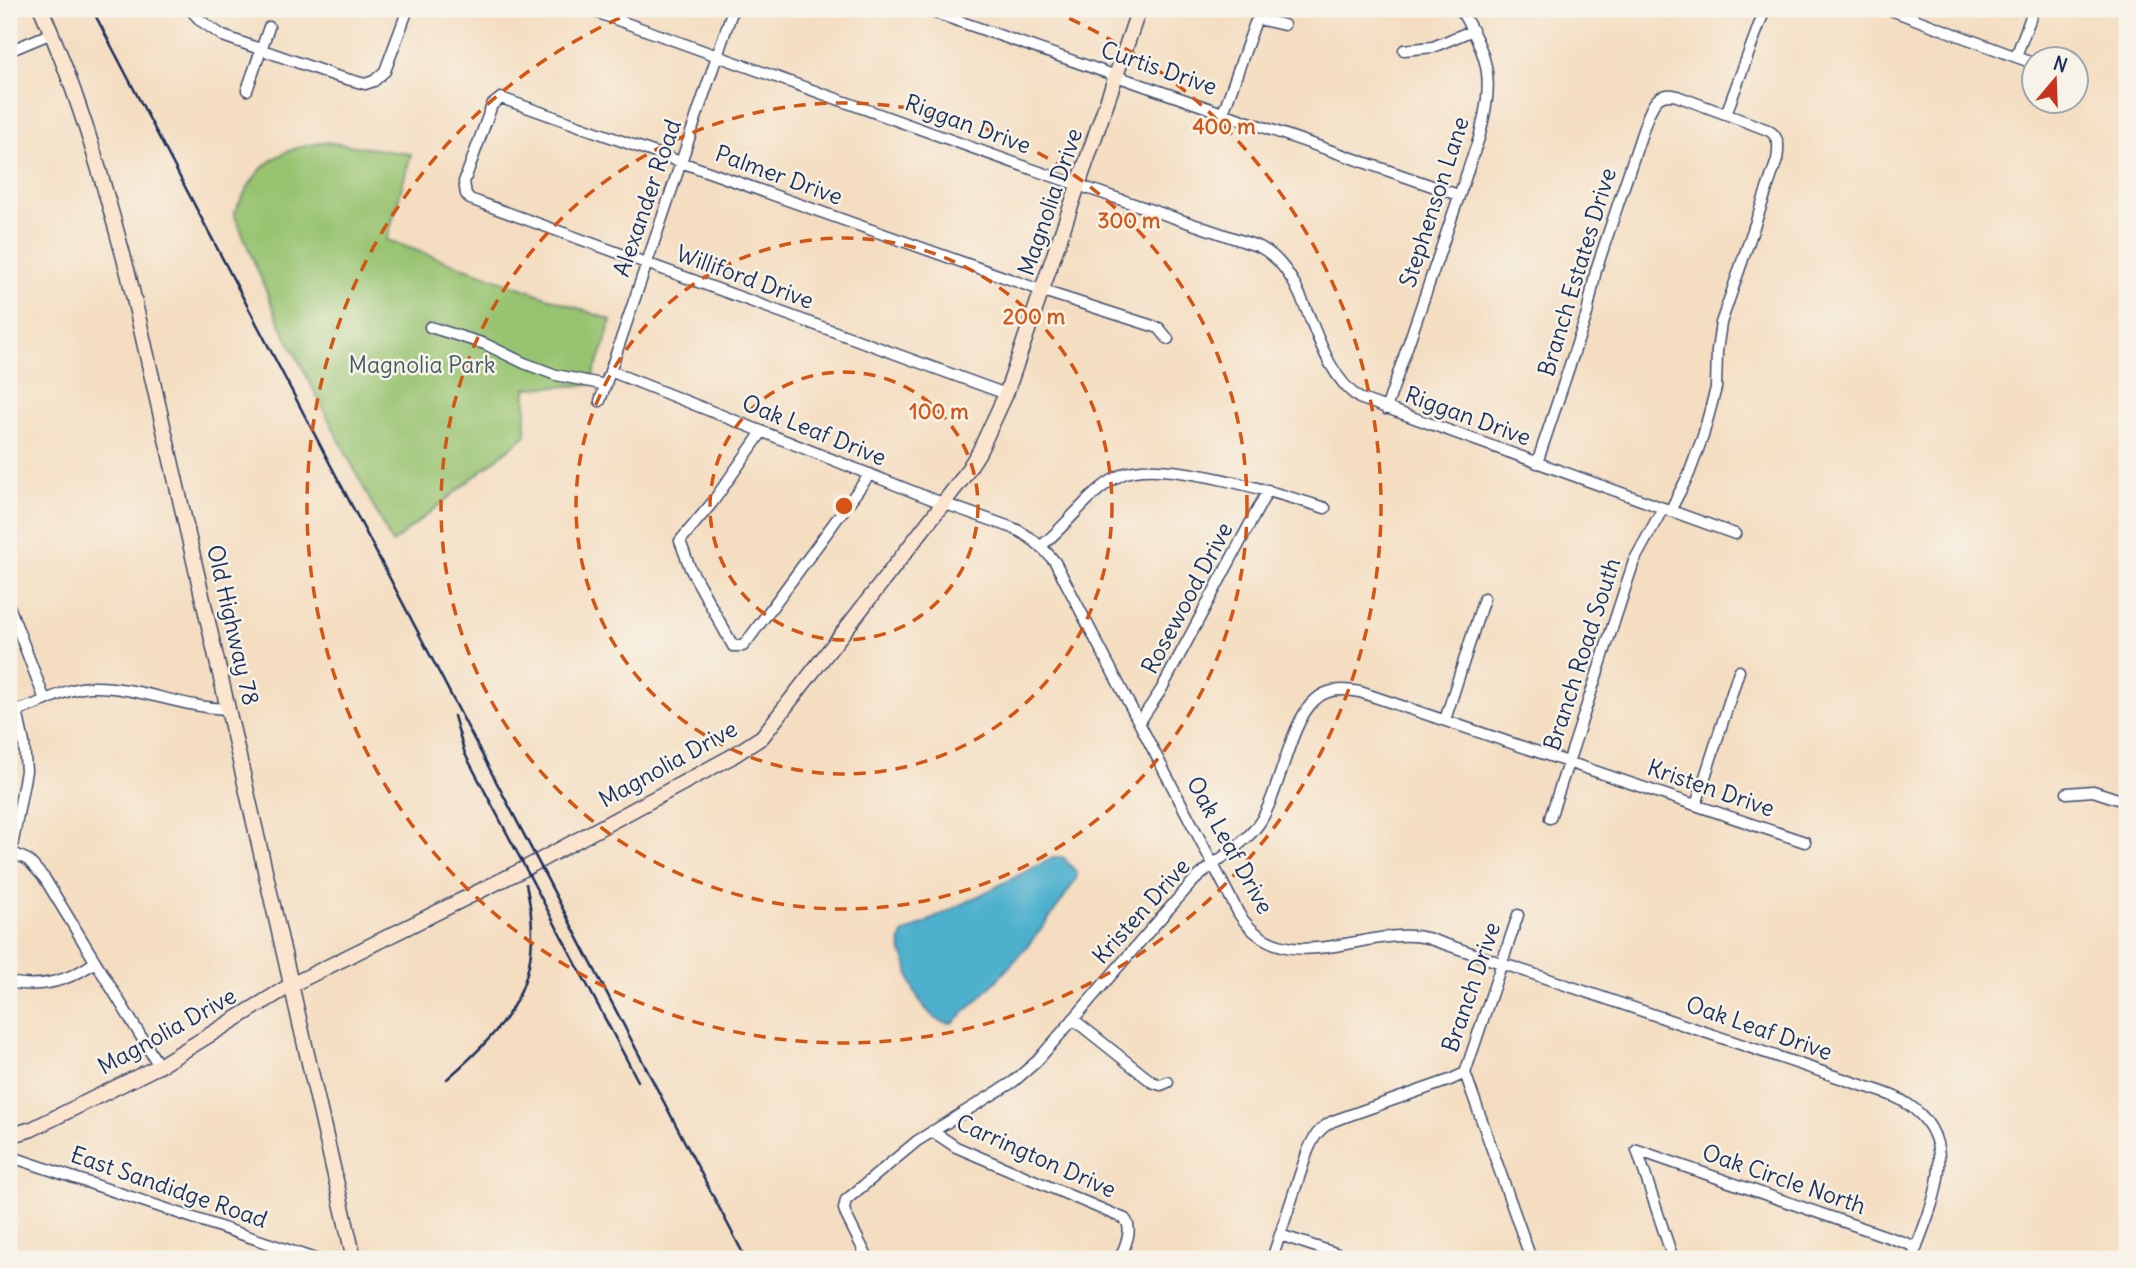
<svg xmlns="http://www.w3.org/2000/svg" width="2136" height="1268" viewBox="0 0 2136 1268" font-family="Delius,sans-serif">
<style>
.green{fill:#97c370;stroke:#597967;stroke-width:2}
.water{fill:#4eb0cd;stroke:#347096;stroke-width:2}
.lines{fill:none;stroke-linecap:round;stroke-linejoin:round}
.street-casing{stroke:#3c496d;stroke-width:13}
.secondary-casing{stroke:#3c496d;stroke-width:17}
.street{stroke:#fff;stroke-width:10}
.secondary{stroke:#fbe5cf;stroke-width:14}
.rail{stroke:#1b2f5e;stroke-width:2.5}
.ring{fill:none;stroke:#d45514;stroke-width:3.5;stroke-dasharray:12 9}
.labels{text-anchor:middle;stroke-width:5;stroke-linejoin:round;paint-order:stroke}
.street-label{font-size:23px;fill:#1b2f5e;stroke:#f7f3e8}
.park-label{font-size:23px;fill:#405b63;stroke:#f7f3e8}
.centre{fill:#d45514;stroke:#f7f3e8;stroke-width:3.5}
.ring-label{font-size:21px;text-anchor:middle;font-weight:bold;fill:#d45514;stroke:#f7f3e8;stroke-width:5;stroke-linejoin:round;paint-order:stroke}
</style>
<rect width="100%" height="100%" fill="#f7f3e8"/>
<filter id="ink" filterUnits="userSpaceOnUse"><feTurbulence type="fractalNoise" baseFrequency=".0143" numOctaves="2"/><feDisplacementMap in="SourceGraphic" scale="14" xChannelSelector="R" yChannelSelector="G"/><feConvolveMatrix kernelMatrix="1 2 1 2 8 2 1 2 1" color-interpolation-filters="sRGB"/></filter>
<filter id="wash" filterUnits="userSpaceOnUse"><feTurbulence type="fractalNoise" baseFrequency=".00686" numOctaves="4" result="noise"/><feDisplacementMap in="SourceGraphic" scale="28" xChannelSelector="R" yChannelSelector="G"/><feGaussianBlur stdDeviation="1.57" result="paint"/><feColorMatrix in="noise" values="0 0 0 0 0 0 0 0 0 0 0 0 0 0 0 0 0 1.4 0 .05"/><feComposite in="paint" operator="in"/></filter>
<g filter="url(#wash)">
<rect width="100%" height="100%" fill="#f4ddc0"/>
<path class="green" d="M 326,142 L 411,154 L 387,240 L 611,320 L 604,347 L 589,385 L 526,388 L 526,435 L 392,543 L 280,324 L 234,214 C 257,165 272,150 326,142 Z"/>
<path class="water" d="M 1055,857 L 1063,857 L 1077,873 L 1076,879 C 1043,932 1000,980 954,1022 C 933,1029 913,993 909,975 C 908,972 908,968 907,965 C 903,952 897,946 903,934 Z"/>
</g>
<g filter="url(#ink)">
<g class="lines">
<defs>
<path id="street" d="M 190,9 L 201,21 L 223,36 L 336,76 L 365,84 L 374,81 L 385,71 L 408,9
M 587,9 L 1037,171 L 1260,247 C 1313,276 1309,362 1359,398 L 1735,534
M 924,9 L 1458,195
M 1888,9 L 2035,64
M 1404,50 L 1433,47 L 1473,30
M 9,51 L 52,33
M 2016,56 L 2034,9
M 247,90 L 269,27
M 1223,113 L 1255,23 L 1258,19 L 1284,25
M 1726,114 L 1765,9
M 430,327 L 485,344 L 524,363 L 556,375 L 606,385
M 610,371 L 929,498 L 1013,528 C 1031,536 1043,547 1055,562 L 1239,914 C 1285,984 1366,924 1427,938 L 1861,1085 C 1876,1090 1893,1094 1906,1103 C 1966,1141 1930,1208 1912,1259
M 1006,394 L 470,199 L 466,194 L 464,182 L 492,105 L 501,98 L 1043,291 L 1159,328 L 1168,339
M 600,401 L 733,9
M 1386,409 L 1479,138 C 1494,79 1491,61 1460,9
M 762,432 L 712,503 L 680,541 L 690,568 L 733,646 L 743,646 L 748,640 L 870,474
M 1537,463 L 1587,314 L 1596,270 L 1645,124 C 1651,108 1656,90 1677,96 L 1768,130 C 1780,137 1779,147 1777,160 L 1721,323 L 1717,351 L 1716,388 L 1703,436 L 1689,474 L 1670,511
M 1041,546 C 1069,524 1089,491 1121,475 C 1158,456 1284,495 1325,508
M 9,606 L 45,700
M 9,712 C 37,708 62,688 91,687 C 134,685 182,708 228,709
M 1445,720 L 1484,598
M 1139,723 L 1161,690 L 1268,490
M 2067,793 L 2093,791 L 2127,802
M 1696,805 L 1739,671
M 1550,818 L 1634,561 L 1663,508
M 9,851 L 28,860 L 45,879 L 159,1066
M 11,852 L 26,771 L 24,743 L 17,711
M 9,982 C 41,989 69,981 95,962
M 1073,1019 L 1152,1082 L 1161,1085 L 1168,1082
M 1465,1073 L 1531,1259
M 1465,1073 L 1518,915
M 932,1131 L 956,1147 L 1125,1219 C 1134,1230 1124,1247 1120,1259
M 1637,1150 L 1917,1247
M 1637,1150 L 1673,1259
M 9,1156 L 315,1259
M 1280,1235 L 1353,1259
M 868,1259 L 846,1215 L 844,1209 L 846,1200 L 917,1141 L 1013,1082 L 1036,1062 C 1088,1003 1138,943 1190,885 C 1210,863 1240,849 1258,825 C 1280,795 1289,722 1315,700 C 1327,688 1344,689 1360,692 L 1805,842
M 1272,1259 L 1307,1153 C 1313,1138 1318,1129 1333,1121 L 1450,1080 L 1465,1073"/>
<path id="secondary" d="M 41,9 C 79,94 105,187 129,277 L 354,1259
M 9,1136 L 32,1129 L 159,1066 L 291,985 L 522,870 L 731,757 L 762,737 L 962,479 L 979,452 L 1006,394 L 1139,9"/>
</defs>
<use href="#street" class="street-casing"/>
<use href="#secondary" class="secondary-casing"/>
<use href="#street" class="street"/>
<use href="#secondary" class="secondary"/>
<path class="rail" d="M 92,9 L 746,1259
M 454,716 L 465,754 L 638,1081
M 447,1079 C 513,1022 547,976 526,884"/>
</g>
</g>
<g class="ring">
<circle cx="844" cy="506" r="134"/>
<circle cx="844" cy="506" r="268"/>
<circle cx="844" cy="506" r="403"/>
<path d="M1050 10A537 537 0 1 1 638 10"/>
</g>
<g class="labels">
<g class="street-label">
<text transform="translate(1159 68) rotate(19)" y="8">Curtis Drive</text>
<text transform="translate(968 124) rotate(20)" y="8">Riggan Drive</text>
<text transform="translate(779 175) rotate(20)" y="8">Palmer Drive</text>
<text transform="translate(647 198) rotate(-71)" y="8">Alexander Road</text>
<text transform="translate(1050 202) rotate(-71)" y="8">Magnolia Drive</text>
<text transform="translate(1434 202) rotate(-72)" y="8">Stephenson Lane</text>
<text transform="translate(1577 272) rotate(-73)" y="8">Branch Estates Drive</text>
<text transform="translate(745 277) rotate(20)" y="8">Williford Drive</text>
<text transform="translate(1468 416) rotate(20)" y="8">Riggan Drive</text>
<text transform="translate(814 430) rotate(22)" y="8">Oak Leaf Drive</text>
<text transform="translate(1187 598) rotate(-62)" y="8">Rosewood Drive</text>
<text transform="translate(233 625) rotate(77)" y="8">Old Highway 78</text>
<text transform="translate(1582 654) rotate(-72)" y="8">Branch Road South</text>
<text transform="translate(668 764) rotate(-29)" y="8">Magnolia Drive</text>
<text transform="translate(1711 788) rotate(19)" y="8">Kristen Drive</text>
<text transform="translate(1230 845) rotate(61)" y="8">Oak Leaf Drive</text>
<text transform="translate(1141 911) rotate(-48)" y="8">Kristen Drive</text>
<text transform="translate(1471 987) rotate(-71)" y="8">Branch Drive</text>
<text transform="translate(1759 1028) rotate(19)" y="8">Oak Leaf Drive</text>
<text transform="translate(167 1031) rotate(-29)" y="8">Magnolia Drive</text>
<text transform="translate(1036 1156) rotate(24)" y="8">Carrington Drive</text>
<text transform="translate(1784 1179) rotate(19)" y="8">Oak Circle North</text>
<text transform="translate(169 1187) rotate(19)" y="8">East Sandidge Road</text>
</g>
<g class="park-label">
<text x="422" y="373">Magnolia Park</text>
</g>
</g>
<circle cx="844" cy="506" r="10" class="centre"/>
<g class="ring-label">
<text x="1224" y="134">400 m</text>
<text x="1129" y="228">300 m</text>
<text x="1034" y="324">200 m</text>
<text x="939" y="419">100 m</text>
</g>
<rect width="2136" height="1268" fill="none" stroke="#f7f3e8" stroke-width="35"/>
<g transform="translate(2055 80) rotate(19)"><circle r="33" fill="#f7f3e8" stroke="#9fa5b1" stroke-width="2"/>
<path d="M0-5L12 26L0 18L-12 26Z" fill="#c8321e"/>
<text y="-10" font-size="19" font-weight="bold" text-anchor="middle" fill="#1b2f5e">N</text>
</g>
</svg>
